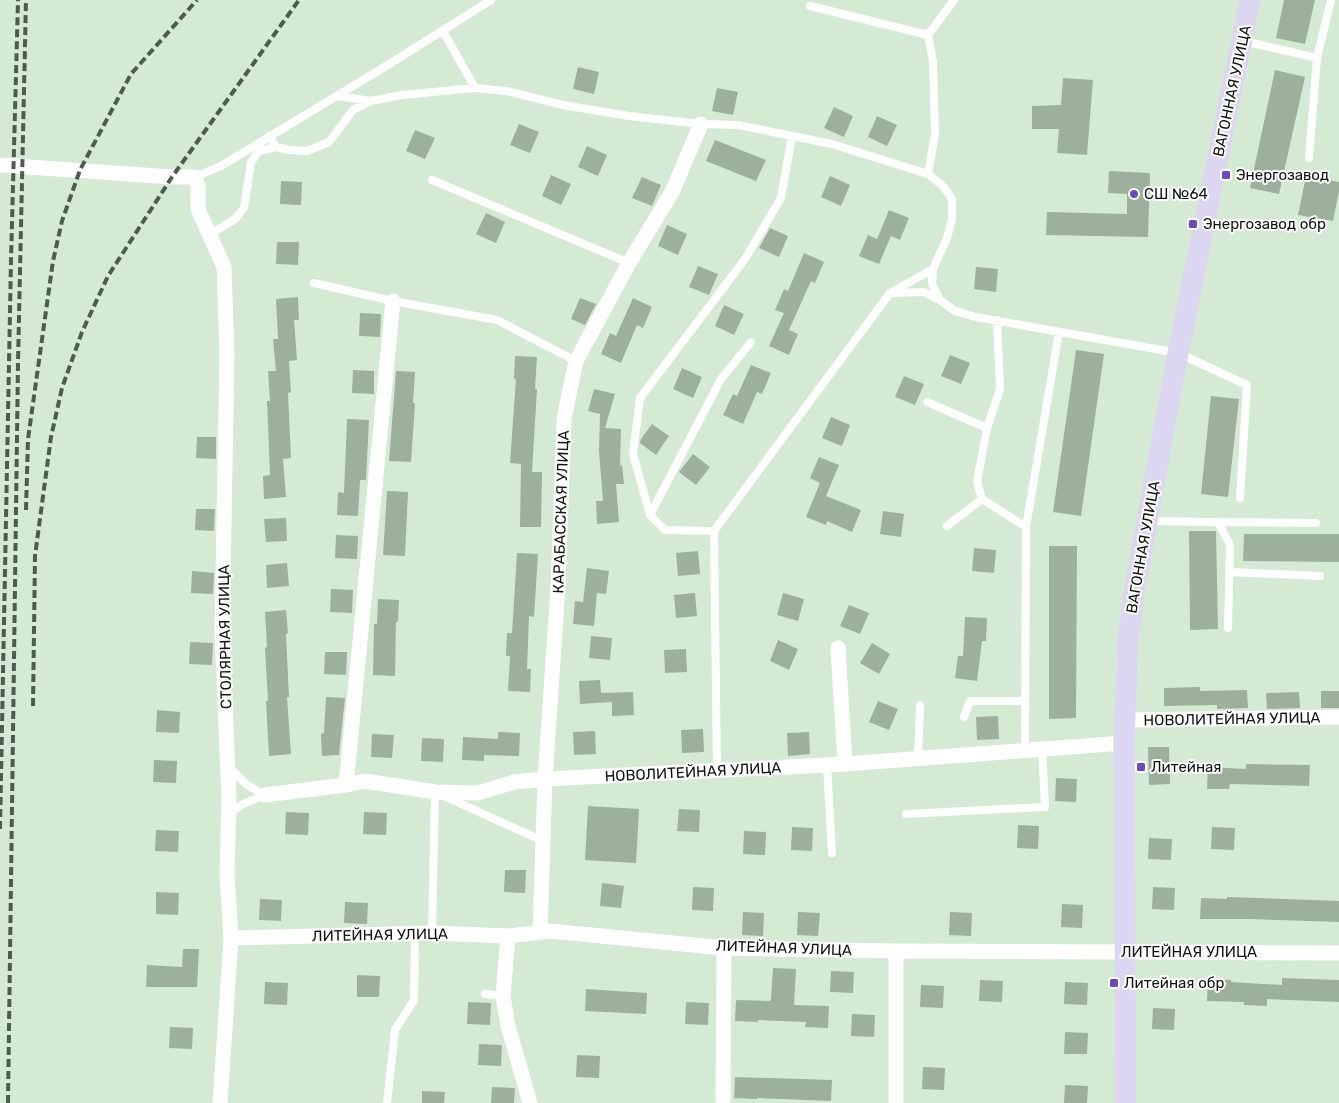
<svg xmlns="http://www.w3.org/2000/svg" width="1339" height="1103" viewBox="0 0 1339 1103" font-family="Rubik,sans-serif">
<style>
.building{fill:#9db09b}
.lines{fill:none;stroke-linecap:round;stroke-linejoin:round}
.lane{stroke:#fff;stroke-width:8}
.street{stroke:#fff;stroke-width:15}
.secondary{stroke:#dcd6f3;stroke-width:21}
.rail{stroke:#4f5b4e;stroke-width:4;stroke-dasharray:8 4;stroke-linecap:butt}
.poi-dot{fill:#694ac3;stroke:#fff;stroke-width:2}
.labels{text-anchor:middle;stroke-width:4;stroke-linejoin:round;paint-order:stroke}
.street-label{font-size:15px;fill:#0e150d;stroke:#fff}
.poi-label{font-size:15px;fill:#0e150d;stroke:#fff;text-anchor:start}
</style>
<rect width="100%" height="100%" fill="#d5ead3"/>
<path class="building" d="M 1284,0 L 1315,0 L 1305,44 L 1276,38 Z
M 578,67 L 599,72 L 594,94 L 573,89 Z
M 1275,70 L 1305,77 L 1279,194 L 1250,188 Z
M 1063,78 L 1093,80 L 1087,155 L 1057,153 L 1059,129 L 1032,129 L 1032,106 L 1061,105 Z
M 717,88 L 738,92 L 733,115 L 712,111 Z
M 834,107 L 853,116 L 844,137 L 824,128 Z
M 877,116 L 897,125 L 887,146 L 868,137 Z
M 519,124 L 539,132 L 530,153 L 510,145 Z
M 415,130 L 435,138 L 425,159 L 406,151 Z
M 715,140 L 766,160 L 756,181 L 706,161 Z
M 587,146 L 607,155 L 598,176 L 578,167 Z
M 1109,171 L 1150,173 L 1148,237 L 1046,235 L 1047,212 L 1127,214 L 1127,194 L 1108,193 Z
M 551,175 L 571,184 L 561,205 L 542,196 Z
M 830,176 L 850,185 L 841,206 L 821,197 Z
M 1306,176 L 1339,182 L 1339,191 L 1333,221 L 1298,215 Z
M 642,177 L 661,185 L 652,206 L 632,198 Z
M 281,181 L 302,182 L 301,205 L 280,204 Z
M 889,210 L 909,218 L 900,240 L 891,236 L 879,264 L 859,256 L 868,235 L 877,239 Z
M 486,213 L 505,222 L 496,243 L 476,234 Z
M 667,225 L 687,234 L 678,255 L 658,246 Z
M 770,228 L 788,236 L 779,257 L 759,248 Z
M 277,242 L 299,242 L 298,265 L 276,264 Z
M 804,253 L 824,262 L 815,283 L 811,281 L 789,330 L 798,334 L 789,355 L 769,346 L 784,313 L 775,310 L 784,289 L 788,291 Z
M 698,266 L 718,274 L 709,295 L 689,287 Z
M 976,267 L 998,269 L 996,292 L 974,289 Z
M 298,297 L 299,320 L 294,320 L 297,360 L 289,361 L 291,392 L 288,393 L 291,458 L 283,459 L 286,497 L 264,499 L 263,476 L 270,475 L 267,401 L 270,401 L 268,371 L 276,371 L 273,339 L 278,339 L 276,299 Z
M 580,298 L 596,304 L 585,325 L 571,319 Z
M 633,298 L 652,307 L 643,328 L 637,325 L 621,363 L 601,354 L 610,333 L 616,336 Z
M 724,305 L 744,314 L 734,335 L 715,326 Z
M 360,313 L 381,314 L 380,337 L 359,336 Z
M 1076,350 L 1104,354 L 1081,516 L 1053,512 Z
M 950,355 L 970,363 L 961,384 L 941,376 Z
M 515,356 L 537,357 L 535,389 L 537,389 L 532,472 L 542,472 L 541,527 L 520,527 L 521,464 L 510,463 L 516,379 L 514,379 Z
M 751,365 L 771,373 L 762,394 L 757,392 L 743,424 L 723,415 L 733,394 L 737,396 Z
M 682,368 L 702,377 L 693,398 L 673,389 Z
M 353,370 L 374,371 L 374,394 L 352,393 Z
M 396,371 L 415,372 L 413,403 L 415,403 L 411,462 L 389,461 Z
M 904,376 L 924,384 L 915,405 L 895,397 Z
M 594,389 L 615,394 L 605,428 L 621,429 L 620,467 L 622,464 L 624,484 L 616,484 L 619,522 L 597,524 L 596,501 L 603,501 L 599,451 L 600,414 L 588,411 Z
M 1211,396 L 1239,399 L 1228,497 L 1201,494 Z
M 831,417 L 850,425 L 842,446 L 822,438 Z
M 347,419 L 369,420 L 366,480 L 360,480 L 358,516 L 337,515 L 338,492 L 344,493 Z
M 652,424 L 669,436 L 656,455 L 640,443 L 641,439 Z
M 197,437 L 216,437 L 216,459 L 196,458 Z
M 693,454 L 710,467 L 696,485 L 679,472 Z
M 819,457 L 839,465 L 826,496 L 861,510 L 852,532 L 827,521 L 826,525 L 806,517 L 820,483 L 810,478 Z
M 387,491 L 408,492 L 405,556 L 383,555 Z
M 196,509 L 215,509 L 214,531 L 195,530 Z
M 883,511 L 904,514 L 901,537 L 880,534 Z
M 286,518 L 287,541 L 266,542 L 264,519 Z
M 1189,531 L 1216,531 L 1218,629 L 1190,630 Z
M 1244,534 L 1339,534 L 1339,562 L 1243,561 Z
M 336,535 L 358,536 L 357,559 L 335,558 Z
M 1049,546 L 1077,546 L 1076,718 L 1049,719 Z
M 974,548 L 996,550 L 994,573 L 972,571 Z
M 698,551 L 700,574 L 678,576 L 676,553 Z
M 517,553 L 538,554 L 534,617 L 529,616 L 527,669 L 531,669 L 530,692 L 508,691 L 510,656 L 506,656 L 507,633 L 512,633 Z
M 287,563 L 289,586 L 267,588 L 266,565 Z
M 587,568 L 609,571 L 606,594 L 597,593 L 594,626 L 573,624 L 575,601 L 583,602 Z
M 192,571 L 214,573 L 213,594 L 191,593 Z
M 331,589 L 353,590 L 352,613 L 330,612 Z
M 695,593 L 697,616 L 676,618 L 674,595 Z
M 783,593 L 804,599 L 798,621 L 777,615 Z
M 378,599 L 399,600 L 398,622 L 396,622 L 395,676 L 373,675 L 374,624 L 377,624 Z
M 849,605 L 869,613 L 860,634 L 840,626 Z
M 286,610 L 288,633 L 286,634 L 289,697 L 287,697 L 291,754 L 269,756 L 266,701 L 268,701 L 265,648 L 267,647 L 265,612 Z
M 965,617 L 987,618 L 986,641 L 982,641 L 977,681 L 955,678 L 958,656 L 963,656 Z
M 591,636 L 612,638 L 610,660 L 589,658 Z
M 778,640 L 798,649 L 789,670 L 770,661 Z
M 190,642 L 213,643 L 212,665 L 189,664 Z
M 872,643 L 890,654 L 879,674 L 860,663 Z
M 686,649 L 687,672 L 665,673 L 664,650 Z
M 325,652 L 347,652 L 346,675 L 324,674 Z
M 600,680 L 601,693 L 633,692 L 634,715 L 612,716 L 612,702 L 580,704 L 579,681 Z
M 1200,687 L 1200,691 L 1247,690 L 1248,708 L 1217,709 L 1217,705 L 1164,706 L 1164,688 Z
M 1321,691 L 1339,691 L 1339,708 L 1321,708 Z
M 1299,692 L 1300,708 L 1267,709 L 1266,693 Z
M 326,697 L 345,698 L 339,755 L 322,756 L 321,734 L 324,733 Z
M 878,701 L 898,709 L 889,730 L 869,722 Z
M 157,710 L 180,712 L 179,733 L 156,732 Z
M 998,716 L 999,739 L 977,740 L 976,717 Z
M 703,729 L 704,752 L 682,753 L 681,730 Z
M 595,731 L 596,754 L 574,755 L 573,732 Z
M 498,732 L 520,733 L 519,756 L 484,755 L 484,761 L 462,760 L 463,737 L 498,739 Z
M 809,732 L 810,754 L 788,756 L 787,733 Z
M 372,734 L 394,735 L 392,758 L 371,757 Z
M 422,738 L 444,739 L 443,762 L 421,761 Z
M 1148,747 L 1169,747 L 1170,784 L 1149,785 Z
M 154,760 L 177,761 L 176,783 L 153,782 Z
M 1246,764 L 1310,765 L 1309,786 L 1230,784 L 1229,789 L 1207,789 L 1208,767 L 1246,769 Z
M 1056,778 L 1077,779 L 1076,802 L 1055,801 Z
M 588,806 L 639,809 L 636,863 L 585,860 Z
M 679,809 L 700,810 L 699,832 L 677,831 Z
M 286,812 L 309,813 L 308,835 L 285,834 Z
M 364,812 L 387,813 L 386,835 L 363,834 Z
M 1018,825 L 1039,826 L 1038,849 L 1017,848 Z
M 792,827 L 813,828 L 812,851 L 791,850 Z
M 1212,827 L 1235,828 L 1234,850 L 1211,849 Z
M 156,830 L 179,831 L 178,852 L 155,851 Z
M 744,831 L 766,832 L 765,855 L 743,854 Z
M 1149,838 L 1172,839 L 1171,860 L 1148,859 Z
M 505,870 L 526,870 L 525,893 L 504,892 Z
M 602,883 L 624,886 L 621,908 L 600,906 Z
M 693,887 L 714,888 L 713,911 L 692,910 Z
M 1153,887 L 1175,888 L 1174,910 L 1152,909 Z
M 156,892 L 179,893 L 178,915 L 156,914 Z
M 1227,897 L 1339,901 L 1339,922 L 1249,919 L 1200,919 L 1201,898 L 1227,899 Z
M 260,899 L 282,900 L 281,921 L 259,920 Z
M 345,902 L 368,903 L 367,924 L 344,923 Z
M 1062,904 L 1083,905 L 1082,928 L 1061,927 Z
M 743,912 L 764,913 L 763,936 L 742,935 Z
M 798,912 L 820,913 L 818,936 L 797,935 Z
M 950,912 L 972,913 L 971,936 L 949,935 Z
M 183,949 L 199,949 L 197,987 L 146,987 L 147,965 L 182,967 Z
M 773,968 L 796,969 L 794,1005 L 829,1006 L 828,1028 L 805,1027 L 806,1022 L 758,1020 L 758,1022 L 735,1021 L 736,1000 L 770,1001 L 771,999 Z
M 831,971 L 854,972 L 853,993 L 830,992 Z
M 357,975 L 380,976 L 379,997 L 357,997 Z
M 1282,978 L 1339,980 L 1339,1002 L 1267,999 L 1267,1006 L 1244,1005 L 1244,1002 L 1207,1001 L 1208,979 L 1231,980 L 1231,982 L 1282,985 Z
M 980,980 L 1003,981 L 1002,1002 L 979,1001 Z
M 265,982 L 288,983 L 287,1005 L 264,1004 Z
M 1065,982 L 1088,983 L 1087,1005 L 1064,1004 Z
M 921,985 L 944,986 L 943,1008 L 920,1007 Z
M 586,989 L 647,993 L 646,1014 L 585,1011 Z
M 468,1002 L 491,1003 L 490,1025 L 467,1024 Z
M 686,1002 L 709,1003 L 708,1025 L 685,1024 Z
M 1153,1008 L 1175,1009 L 1174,1030 L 1152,1029 Z
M 852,1014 L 875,1015 L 874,1037 L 851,1036 Z
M 170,1027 L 193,1028 L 192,1049 L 169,1048 Z
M 1065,1032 L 1088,1033 L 1087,1054 L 1064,1054 Z
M 479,1044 L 502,1045 L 501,1066 L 478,1065 Z
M 577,1055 L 600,1056 L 599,1078 L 576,1077 Z
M 923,1067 L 945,1068 L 944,1090 L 922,1089 Z
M 735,1077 L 832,1080 L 831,1101 L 757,1098 L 757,1099 L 734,1098 Z
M 1065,1085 L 1088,1086 L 1087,1103 L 1064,1103 Z
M 492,1087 L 515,1088 L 514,1103 L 491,1103 Z
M 422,1091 L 445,1092 L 444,1103 L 422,1103 Z"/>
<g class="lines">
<path class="lane" d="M 810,6 L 928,35
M 443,31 L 475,88
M 1244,41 L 1317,58
M 337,96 L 371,101
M 269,136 L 276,147 L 289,150 L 307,151 L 329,142 L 353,110 L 371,101 L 402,95 L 475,88 L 506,91 L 563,105 L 629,116 L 701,124 L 738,125 L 832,144 L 928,174 L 943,186 L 952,199 L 952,219 L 947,238 L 933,269 L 932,284 L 940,300 L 955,311 L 976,317 L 1178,353 L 1247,385 L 1240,498
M 792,136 L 781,198 L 745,259 L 640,398 L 633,454 L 650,515 L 665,530 L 714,531 L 890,293 L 933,269
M 1309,158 L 1317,58 L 1331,0
M 928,174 L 935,134 L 933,62 L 928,35 L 954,0
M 195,177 L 221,166 L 383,68 L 491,0
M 432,180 L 629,263
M 209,235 L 235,219 L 244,208 L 251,162 L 259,151 L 276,147
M 314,283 L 393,301 L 497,320 L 576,361
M 892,293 L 924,292 L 939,300
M 997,320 L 1000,389 L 987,428 L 977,482 L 982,499 L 1026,527
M 927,402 L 987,428
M 650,515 L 721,379 L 751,342
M 1149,521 L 1218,522 L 1230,545 L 1228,628
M 1218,522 L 1316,523
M 947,526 L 982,499
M 714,531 L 717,771
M 1229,572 L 1320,576
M 964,717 L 970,701 L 1025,701
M 1025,750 L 1026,527 L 1059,332
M 918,759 L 920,705
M 827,765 L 832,853
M 229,767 L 246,784 L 264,795
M 229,814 L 243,804 L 264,795
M 906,814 L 1045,807 L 1042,749
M 432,933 L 435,792 L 543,841
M 485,994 L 503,996
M 387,1103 L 395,1030 L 414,1000 L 415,935"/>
<path class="street" d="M 0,165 L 172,177 L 195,177 L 198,186 L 198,209 L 224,267 L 227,355 L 222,631 L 229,798 L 227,874 L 231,938 L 220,1103
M 838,648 L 845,764
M 1125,720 L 1339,717
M 346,785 L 393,301
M 264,795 L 346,785 L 365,781 L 435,792 L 478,793 L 514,782 L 545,779 L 845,764 L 1124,743
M 540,932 L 545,779 L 558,587 L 564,419 L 576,361 L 629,263 L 672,192 L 701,124
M 508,936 L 503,996 L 508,1026 L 530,1103
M 231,938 L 432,933 L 508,936 L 550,931 L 724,948 L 896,951 L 1339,953
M 723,1103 L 724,948
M 896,1103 L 896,951"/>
<path class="secondary" d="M 1126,1103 L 1124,743 L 1128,642 L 1134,592 L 1178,353 L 1250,0"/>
<path class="rail" d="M 26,510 L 28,439 L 53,261 L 62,221 L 80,170 L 131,74 L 197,0
M 33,706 L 35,556 L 51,437 L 62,388 L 82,332 L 108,276 L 172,177 L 299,0
M 0,829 L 11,260 L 18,0
M 8,1103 L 18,363 L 26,0"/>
</g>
<g class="poi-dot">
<rect x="1221" y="170" width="10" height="10" rx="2.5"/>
<circle cx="1134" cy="194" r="5"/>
<rect x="1188" y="219" width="10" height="10" rx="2.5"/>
<rect x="1136" y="762" width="10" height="10" rx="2.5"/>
<rect x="1109" y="978" width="10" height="10" rx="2.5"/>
</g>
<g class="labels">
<g class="street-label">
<text transform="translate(1232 91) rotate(-78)" y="5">ВАГОННАЯ УЛИЦА</text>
<text transform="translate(561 512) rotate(-88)" y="5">КАРАБАССКАЯ УЛИЦА</text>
<text transform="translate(1143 547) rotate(-80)" y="5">ВАГОННАЯ УЛИЦА</text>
<text transform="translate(225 637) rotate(-91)" y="5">СТОЛЯРНАЯ УЛИЦА</text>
<text transform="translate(1232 719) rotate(-1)" y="5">НОВОЛИТЕЙНАЯ УЛИЦА</text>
<text transform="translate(693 772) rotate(-3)" y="5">НОВОЛИТЕЙНАЯ УЛИЦА</text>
<text transform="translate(380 935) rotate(-1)" y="5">ЛИТЕЙНАЯ УЛИЦА</text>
<text transform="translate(784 948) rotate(2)" y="5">ЛИТЕЙНАЯ УЛИЦА</text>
<text x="1189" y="957">ЛИТЕЙНАЯ УЛИЦА</text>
</g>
<g class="poi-label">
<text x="1236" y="180">Энергозавод</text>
<text x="1144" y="199">СШ №64</text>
<text x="1203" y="229">Энергозавод обр</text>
<text x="1151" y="772">Литейная</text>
<text x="1124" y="988">Литейная обр</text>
</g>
</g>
</svg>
